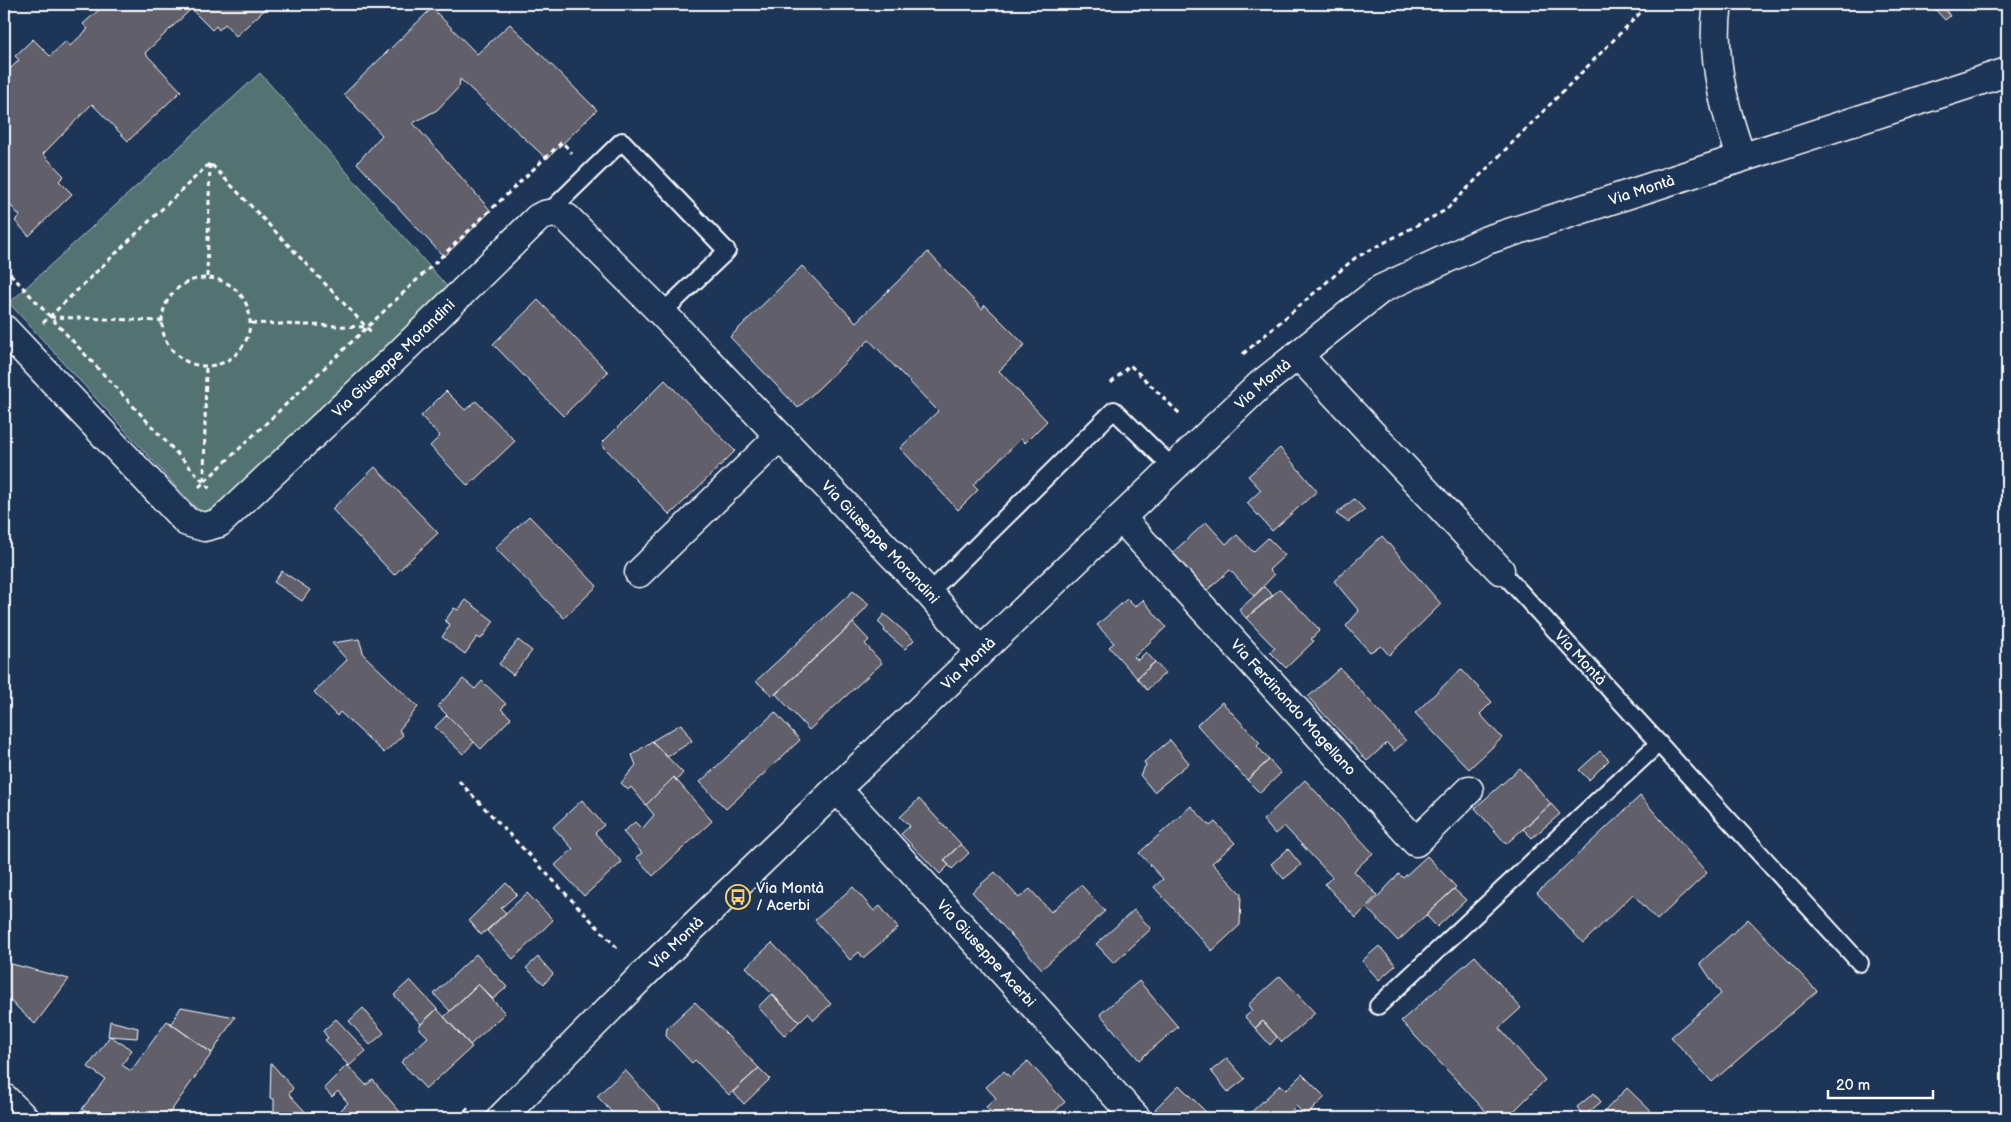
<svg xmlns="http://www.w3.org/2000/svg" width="2011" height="1122" viewBox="0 0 2011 1122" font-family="'Balsamiq Sans',sans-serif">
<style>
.green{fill:#537373;stroke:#a9b9b9}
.building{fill:#605e6a;stroke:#fff}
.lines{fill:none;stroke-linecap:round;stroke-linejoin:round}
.service-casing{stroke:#fff;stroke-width:20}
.minor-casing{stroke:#fff;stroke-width:31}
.secondary-casing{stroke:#fff;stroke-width:31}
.path{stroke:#fff;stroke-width:3;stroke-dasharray:5 4;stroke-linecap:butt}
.service{stroke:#1d3557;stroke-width:16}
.minor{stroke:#1d3557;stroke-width:28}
.secondary{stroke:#1d3557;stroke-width:28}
.labels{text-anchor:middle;stroke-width:4;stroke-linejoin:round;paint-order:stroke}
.street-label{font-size:15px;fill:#fff;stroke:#1d3557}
.poi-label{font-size:15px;fill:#fff;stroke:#1d3557;text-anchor:start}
</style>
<rect width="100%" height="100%" fill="#1d3557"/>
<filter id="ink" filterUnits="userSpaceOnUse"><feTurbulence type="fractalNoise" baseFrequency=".02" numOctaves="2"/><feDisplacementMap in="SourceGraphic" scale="10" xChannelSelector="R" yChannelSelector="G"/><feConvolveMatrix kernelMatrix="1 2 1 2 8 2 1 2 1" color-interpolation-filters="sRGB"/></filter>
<g filter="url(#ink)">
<path class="green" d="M 260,73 L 450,290 L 204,517 L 9,303 Z"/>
<path class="building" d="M 95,4 L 271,4 L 236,36 L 225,24 L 219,30 L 216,26 L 212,30 L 191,9 L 145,53 L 181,91 L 128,141 L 92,104 L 43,154 L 64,176 L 59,181 L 72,194 L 29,236 L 15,221 L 20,216 L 4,198 L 4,75 L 19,60 L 15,56 L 33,39 L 50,56 L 66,41 L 70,46 L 88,29 L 83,24 L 100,9 Z
M 1930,4 L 1946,4 L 1948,6 L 1945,9 L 1950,16 L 1945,20 Z
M 432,8 L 477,54 L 510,24 L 597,110 L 547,159 L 460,79 L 459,87 L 437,110 L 413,123 L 491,211 L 444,257 L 357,163 L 382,135 L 344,94 Z
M 928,252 L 982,309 L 985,305 L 1025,345 L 999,371 L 1047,421 L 1025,443 L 1021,439 L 973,485 L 978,490 L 958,510 L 900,448 L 938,411 L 869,340 L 798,408 L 730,337 L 802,266 L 856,322 Z
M 538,300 L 608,372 L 563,416 L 493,344 Z
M 665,380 L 735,451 L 670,515 L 601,444 Z
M 446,391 L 465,410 L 476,401 L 515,441 L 468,486 L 430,446 L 440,436 L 421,416 Z
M 1280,448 L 1317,491 L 1272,531 L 1247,503 L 1261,490 L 1248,476 Z
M 375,467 L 438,533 L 394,575 L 332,509 Z
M 1354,499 L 1365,510 L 1348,522 L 1336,514 Z
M 529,516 L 597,586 L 564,618 L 495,548 Z
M 1206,522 L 1226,544 L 1237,535 L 1253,552 L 1268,538 L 1285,555 L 1269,570 L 1274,575 L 1254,596 L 1230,570 L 1205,592 L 1170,555 Z
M 1382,536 L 1441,604 L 1389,655 L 1381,646 L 1370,652 L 1346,626 L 1359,611 L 1334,581 Z
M 282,571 L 310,590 L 302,601 L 274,582 Z
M 1264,587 L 1273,596 L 1246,618 L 1239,610 Z
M 1280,589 L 1320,630 L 1311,639 L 1314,641 L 1286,668 L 1270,652 L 1275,648 L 1246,618 Z
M 853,591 L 869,604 L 853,623 L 773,696 L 756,681 Z
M 1127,599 L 1135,607 L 1143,600 L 1166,627 L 1134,657 L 1138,660 L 1146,652 L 1155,662 L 1137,678 L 1109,647 L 1114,643 L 1097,625 Z
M 466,600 L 494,621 L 481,639 L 477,637 L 465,654 L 442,637 L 450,625 L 445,621 L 454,608 L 458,610 Z
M 884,614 L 914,640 L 905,649 L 884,631 L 885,629 L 878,622 Z
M 853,623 L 869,640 L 865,644 L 882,663 L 809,730 L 776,694 Z
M 359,639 L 364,655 L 418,707 L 399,730 L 403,735 L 384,753 L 340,712 L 337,716 L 314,692 L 347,660 L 332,643 Z
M 518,640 L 532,651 L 513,675 L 499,664 Z
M 1155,662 L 1165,673 L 1147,690 L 1137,678 Z
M 1340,668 L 1406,741 L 1394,751 L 1387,743 L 1367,761 L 1308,697 Z
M 1461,669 L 1492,702 L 1480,714 L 1502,738 L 1469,769 L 1415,713 Z
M 463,679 L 475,689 L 482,681 L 506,704 L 501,709 L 511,718 L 481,749 L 438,706 Z
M 1222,702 L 1260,743 L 1257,746 L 1269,760 L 1247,780 L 1197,725 Z
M 775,712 L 800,740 L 726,809 L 700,782 Z
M 447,715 L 474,742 L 463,754 L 435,727 Z
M 681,724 L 692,741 L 667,757 L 652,741 Z
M 1170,740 L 1189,763 L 1154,792 L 1140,775 L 1146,765 L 1144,762 Z
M 652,741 L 683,773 L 676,781 L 674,777 L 646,805 L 631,787 L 628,790 L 621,783 L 636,765 L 632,755 Z
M 1600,751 L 1609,760 L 1589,780 L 1579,770 Z
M 1269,760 L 1281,773 L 1260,793 L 1247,780 Z
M 1520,768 L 1551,804 L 1506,844 L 1475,808 Z
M 674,777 L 712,821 L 653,876 L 636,857 L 642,853 L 623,832 L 635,822 L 642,829 L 654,815 L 646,805 Z
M 1305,780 L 1373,853 L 1354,871 L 1377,895 L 1356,918 L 1325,884 L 1332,877 L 1284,826 L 1275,834 L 1263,820 Z
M 1640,796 L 1707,873 L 1657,920 L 1633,894 L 1583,943 L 1537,893 Z
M 919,799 L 961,844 L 944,860 L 949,865 L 940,874 L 901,834 L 910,826 L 900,817 Z
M 582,800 L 604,825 L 595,833 L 622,862 L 584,896 L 555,865 L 573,849 L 553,827 Z
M 1551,804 L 1560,814 L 1532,838 L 1523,829 Z
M 1191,806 L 1210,826 L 1215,822 L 1235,843 L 1212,863 L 1241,894 L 1240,925 L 1212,951 L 1154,887 L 1163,879 L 1139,853 Z
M 961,844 L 969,853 L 952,869 L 944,860 Z
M 1288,849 L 1301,865 L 1284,879 L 1271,864 Z
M 1427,856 L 1456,887 L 1398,941 L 1367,908 L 1399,874 L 1403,878 Z
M 995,872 L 1019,898 L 1030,889 L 1051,912 L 1081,885 L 1105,911 L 1042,969 L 972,892 Z
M 506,883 L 517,894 L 501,908 L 506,913 L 481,935 L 469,920 Z
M 853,887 L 874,911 L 880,906 L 898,928 L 863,958 L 859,952 L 850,960 L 815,920 Z
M 1454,889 L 1466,900 L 1437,927 L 1426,915 Z
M 527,893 L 553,920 L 513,959 L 487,931 Z
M 1134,910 L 1151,929 L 1114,963 L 1096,944 Z
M 1748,919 L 1817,991 L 1712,1082 L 1671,1037 L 1721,994 L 1700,963 Z
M 772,943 L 831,1004 L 814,1020 L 808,1013 L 799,1022 L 746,967 Z
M 1379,946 L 1396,965 L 1379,980 L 1362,961 Z
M 476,954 L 507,987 L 493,999 L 478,984 L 450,1011 L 434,994 Z
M 1475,956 L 1521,1008 L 1499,1028 L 1545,1080 L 1507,1118 L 1492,1118 L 1401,1021 Z
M 538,957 L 553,974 L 544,984 L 526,968 Z
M 4,962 L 69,979 L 35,1024 L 4,995 Z
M 1280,976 L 1315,1013 L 1282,1042 L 1263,1021 L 1255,1028 L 1245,1017 L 1252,1011 L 1248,1005 Z
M 410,980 L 437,1009 L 421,1024 L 394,995 Z
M 1139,981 L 1178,1027 L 1139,1060 L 1100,1014 Z
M 478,984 L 505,1013 L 470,1045 L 444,1017 Z
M 771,994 L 799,1022 L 785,1036 L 758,1007 Z
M 695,1002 L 759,1068 L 729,1095 L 695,1060 L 692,1063 L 666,1036 L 667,1028 Z
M 181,1007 L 235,1017 L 212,1053 L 171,1024 Z
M 363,1008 L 384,1033 L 370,1045 L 349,1021 Z
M 437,1009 L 472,1047 L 426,1089 L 401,1062 L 428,1037 L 418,1027 Z
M 336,1019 L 366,1051 L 349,1066 L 325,1040 L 328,1038 L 323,1031 Z
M 110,1021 L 138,1028 L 137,1038 L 108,1036 Z
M 167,1021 L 212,1053 L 166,1118 L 95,1118 L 82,1109 L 105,1079 L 88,1067 L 110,1036 L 132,1050 L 122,1065 L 131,1071 Z
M 1263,1021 L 1277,1037 L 1270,1045 L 1255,1028 Z
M 1227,1058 L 1245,1079 L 1228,1092 L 1211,1071 Z
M 1028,1061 L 1065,1102 L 1047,1118 L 996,1118 L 986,1107 L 996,1098 L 986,1087 L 1004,1071 L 1010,1077 Z
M 271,1063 L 293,1088 L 289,1094 L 311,1118 L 274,1118 L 274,1099 L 270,1098 Z
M 347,1065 L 366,1085 L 373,1080 L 405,1118 L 344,1118 L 339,1112 L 348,1103 L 338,1091 L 332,1097 L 324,1088 Z
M 759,1068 L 770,1079 L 744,1104 L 733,1092 Z
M 625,1070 L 668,1118 L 617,1118 L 597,1096 Z
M 1302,1074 L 1325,1097 L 1306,1116 L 1296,1106 L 1284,1118 L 1245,1118 L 1280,1085 L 1286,1090 Z
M 1179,1085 L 1210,1116 L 1208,1118 L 1164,1118 L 1155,1109 Z
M 1627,1088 L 1658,1118 L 1598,1118 Z
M 1594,1093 L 1601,1102 L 1584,1116 L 1577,1107 Z
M 952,1112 L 958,1118 L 945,1118 Z"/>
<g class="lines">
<defs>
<g id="service">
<path d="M 548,213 L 622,141 L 727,251 L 662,313"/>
<path id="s1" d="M 1500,570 L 1860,963"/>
<path d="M 929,593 L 1114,410 L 1173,468"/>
<path d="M 1378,1006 L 1659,743"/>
</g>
<g id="minor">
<path d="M 1718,4 C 1710,53 1724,109 1741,156"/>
<path id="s2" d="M 4,329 L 187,522 L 204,527 L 219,523 L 395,358 L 538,218 C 549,212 556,212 567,218 L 662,313 L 929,593 L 980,651"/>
<path d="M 1298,355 L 1500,570"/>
<path id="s3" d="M 1121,518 L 1416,842 L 1469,790"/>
<path d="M 639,573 L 779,437"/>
<path id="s4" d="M 837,789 L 1136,1118"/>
<path d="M 4,1098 L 24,1118"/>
</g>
<g id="secondary">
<path id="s5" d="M 501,1118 L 643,975 L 780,843 L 1260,385 L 1381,289 L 1487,240 L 2007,72"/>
</g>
</defs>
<use href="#service" class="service-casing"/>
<use href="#minor" class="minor-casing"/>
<use href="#secondary" class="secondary-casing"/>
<path class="path" d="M 4,267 L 210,489
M 207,277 L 210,164
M162 322a44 44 0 1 1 88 0a44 44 0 1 1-88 0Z
M 50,317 L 161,321
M 43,323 L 210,163 L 373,334
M 251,323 L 366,327
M 1243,354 L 1355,258 L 1446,210 L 1649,4
M 1111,383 L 1130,365 L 1181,415
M 204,481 L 206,366
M 199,487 L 562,142 L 572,153
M 459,781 L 620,951
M 458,1118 L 470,1106"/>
<use href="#service" class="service"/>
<use href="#minor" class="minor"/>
<use href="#secondary" class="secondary"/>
</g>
</g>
<defs>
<symbol id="bus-ring" viewBox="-11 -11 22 22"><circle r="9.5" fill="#1d3557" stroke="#ffd166" stroke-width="1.5"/><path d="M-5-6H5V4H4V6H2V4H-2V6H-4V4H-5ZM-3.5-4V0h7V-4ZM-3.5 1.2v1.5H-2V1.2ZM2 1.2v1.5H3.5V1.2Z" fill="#ffd166"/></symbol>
</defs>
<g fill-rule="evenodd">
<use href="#bus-ring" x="724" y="883" width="28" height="28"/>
</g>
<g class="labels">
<g class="street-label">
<text dy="5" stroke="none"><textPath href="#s5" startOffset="1489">Via Montà</textPath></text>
<text dy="5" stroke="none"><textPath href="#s2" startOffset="539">Via Giuseppe Morandini</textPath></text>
<text dy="5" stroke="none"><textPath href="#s5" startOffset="1058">Via Montà</textPath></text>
<text dy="5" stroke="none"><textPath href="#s2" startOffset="1222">Via Giuseppe Morandini</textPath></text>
<text dy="5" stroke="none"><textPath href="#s1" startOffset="119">Via Montà</textPath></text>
<text dy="5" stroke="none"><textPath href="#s5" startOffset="652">Via Montà</textPath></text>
<text dy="5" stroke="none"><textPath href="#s3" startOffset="256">Via Ferdinando Magellano</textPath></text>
<text dy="5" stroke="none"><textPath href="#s5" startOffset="248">Via Montà</textPath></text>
<text dy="5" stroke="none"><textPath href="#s4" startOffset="222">Via Giuseppe Acerbi</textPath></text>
</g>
<g class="poi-label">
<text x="756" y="893">Via Montà<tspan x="756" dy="17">/ Acerbi</tspan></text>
</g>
</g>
<rect width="2011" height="1122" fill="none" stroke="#1d3557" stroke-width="20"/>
<rect x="10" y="10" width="1991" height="1102" fill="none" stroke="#fff" stroke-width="2" filter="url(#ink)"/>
<path d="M1828 1090v8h105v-8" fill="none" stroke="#ffffff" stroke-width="2.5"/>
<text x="1836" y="1090" font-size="15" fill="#ffffff" stroke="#1d3557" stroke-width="4" paint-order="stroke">20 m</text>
</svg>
